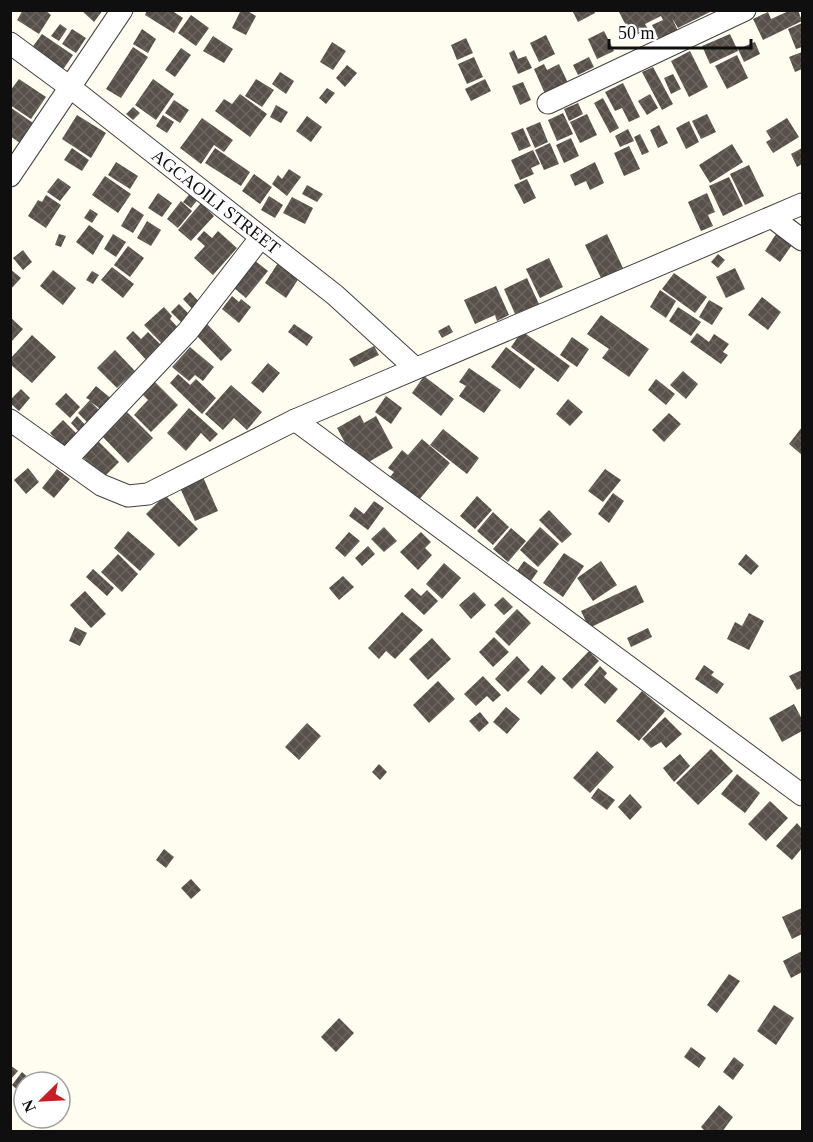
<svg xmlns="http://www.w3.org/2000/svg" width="813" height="1142" viewBox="0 0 813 1142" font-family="Georgia,serif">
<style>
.building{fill:url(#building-cross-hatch)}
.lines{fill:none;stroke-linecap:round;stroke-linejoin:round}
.street-casing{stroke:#424242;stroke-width:23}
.street{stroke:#fff;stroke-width:21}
.labels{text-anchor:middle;stroke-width:6;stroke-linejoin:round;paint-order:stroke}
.street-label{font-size:18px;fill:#0f0f0f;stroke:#fff}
</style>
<defs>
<pattern id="building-cross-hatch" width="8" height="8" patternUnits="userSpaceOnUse" patternTransform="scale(1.5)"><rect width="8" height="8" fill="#58504a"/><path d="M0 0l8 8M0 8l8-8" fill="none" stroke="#6b6560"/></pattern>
</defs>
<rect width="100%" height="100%" fill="#fffcf0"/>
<path class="building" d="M 23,10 L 45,10 L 51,15 L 39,34 L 17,20 Z
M 81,10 L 103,10 L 94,22 Z
M 147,10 L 171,10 L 183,18 L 174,33 L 145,15 Z
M 241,10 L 246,10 L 256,16 L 246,35 L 232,28 Z
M 572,10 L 594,10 L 595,13 L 578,22 Z
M 618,10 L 658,11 L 714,10 L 678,28 L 672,18 L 679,33 L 660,42 L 652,25 L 663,20 L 661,16 L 645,24 L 648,29 L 632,37 Z
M 791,10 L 798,10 L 802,21 L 763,40 L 753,19 L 768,12 L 771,19 Z
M 191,15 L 209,28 L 196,46 L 178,33 Z
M 802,23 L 802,47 L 796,49 L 788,29 Z
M 60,24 L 67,29 L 59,41 L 51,36 Z
M 72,29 L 86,38 L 76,53 L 62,44 Z
M 142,29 L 156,39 L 148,53 L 133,44 Z
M 604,31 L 614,51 L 597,59 L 588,39 Z
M 42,34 L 73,55 L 62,71 L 31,49 Z
M 730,34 L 738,51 L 710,64 L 702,46 Z
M 546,35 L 555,54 L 539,62 L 530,43 Z
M 213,36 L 233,49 L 224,63 L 203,51 Z
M 466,38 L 473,53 L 457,60 L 451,45 Z
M 332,42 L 346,51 L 333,70 L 320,62 Z
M 755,42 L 760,54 L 744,62 L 738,49 Z
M 133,47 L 148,57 L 121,98 L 106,89 Z
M 181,48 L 191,55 L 175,77 L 165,70 Z
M 514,50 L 518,59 L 526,56 L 532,68 L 518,74 L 509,53 Z
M 690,51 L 708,87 L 689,97 L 671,61 Z
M 802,52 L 802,69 L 795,72 L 789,57 Z
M 737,55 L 748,78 L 727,89 L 715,66 Z
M 474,57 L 483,77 L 467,84 L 458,64 Z
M 589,57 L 594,67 L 578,75 L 573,65 Z
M 544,64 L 547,70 L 559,64 L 569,85 L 546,96 L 534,69 Z
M 347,65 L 357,73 L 345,87 L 336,78 Z
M 653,67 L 673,104 L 662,110 L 642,72 Z
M 280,72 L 294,81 L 286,94 L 272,84 Z
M 673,74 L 681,89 L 671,94 L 664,78 Z
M 19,79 L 46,97 L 31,119 L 10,105 L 10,91 Z
M 153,79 L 174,94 L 156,120 L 135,105 Z
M 256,79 L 274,90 L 262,107 L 245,96 Z
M 485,79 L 491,91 L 471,101 L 465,89 Z
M 523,82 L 531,100 L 520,105 L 512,86 Z
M 623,83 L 640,117 L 629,122 L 622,108 L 615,111 L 605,92 Z
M 327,88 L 335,93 L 326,104 L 319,98 Z
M 240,94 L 267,114 L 250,137 L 215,111 L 224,99 L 232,104 Z
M 650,94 L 658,108 L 647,115 L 638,101 Z
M 603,98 L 619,128 L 610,133 L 594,103 Z
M 174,100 L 189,110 L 180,123 L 165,113 Z
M 578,103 L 583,114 L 569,121 L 564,109 Z
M 276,105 L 288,112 L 281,123 L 270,117 Z
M 10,107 L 33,123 L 20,143 L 10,136 Z
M 133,107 L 140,113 L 133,120 L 126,114 Z
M 563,113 L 573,134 L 557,141 L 548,120 Z
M 587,114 L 597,135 L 580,143 L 570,122 Z
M 707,114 L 716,132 L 701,139 L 692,121 Z
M 77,115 L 106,133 L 91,158 L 62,139 Z
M 163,115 L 174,122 L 167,133 L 156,126 Z
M 307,116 L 322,127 L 311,142 L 296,131 Z
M 202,118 L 233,140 L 224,152 L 214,145 L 201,164 L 180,148 Z
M 787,118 L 799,137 L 773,153 L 766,142 L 771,139 L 766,131 Z
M 689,121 L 699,142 L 686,149 L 676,128 Z
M 540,122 L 548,142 L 535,148 L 526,128 Z
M 659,125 L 668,143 L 658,148 L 650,130 Z
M 523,128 L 531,146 L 519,151 L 511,133 Z
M 628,129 L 634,141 L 620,147 L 615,136 Z
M 640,134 L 649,152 L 642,155 L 634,137 Z
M 571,138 L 579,156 L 564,163 L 556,145 Z
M 550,143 L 559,164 L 544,170 L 535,150 Z
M 732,144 L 743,162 L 710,183 L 699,165 Z
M 629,146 L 640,169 L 624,176 L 614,153 Z
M 72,148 L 89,160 L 82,171 L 64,160 Z
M 215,148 L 250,172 L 241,186 L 205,163 Z
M 802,148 L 802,164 L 797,167 L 791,154 Z
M 533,150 L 540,164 L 531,168 L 534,174 L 520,180 L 511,160 Z
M 116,162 L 138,176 L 130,189 L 108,175 Z
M 595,162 L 604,183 L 590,190 L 586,181 L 575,186 L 570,175 Z
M 749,165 L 764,196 L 745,205 L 730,174 Z
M 289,169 L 301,177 L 287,196 L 272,184 L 278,175 L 282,179 Z
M 254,174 L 272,187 L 260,204 L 242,191 Z
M 105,176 L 131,194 L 118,213 L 92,195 Z
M 729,177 L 743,206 L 723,216 L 709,186 Z
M 58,178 L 71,187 L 60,201 L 47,192 Z
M 527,179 L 536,198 L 524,204 L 514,185 Z
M 307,185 L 323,194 L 317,202 L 302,194 Z
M 191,192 L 199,198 L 191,208 L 183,202 Z
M 158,193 L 172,203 L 162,217 L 148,208 Z
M 707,193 L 715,212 L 708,215 L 713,226 L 701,231 L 688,202 Z
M 46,195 L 61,205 L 46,228 L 28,216 L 38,200 L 42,202 Z
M 269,196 L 283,205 L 275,218 L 261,210 Z
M 292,197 L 313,208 L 305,224 L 283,213 Z
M 181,201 L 192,211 L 178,228 L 167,219 Z
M 201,203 L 214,216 L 191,241 L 178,230 Z
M 132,207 L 144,215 L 133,233 L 121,226 Z
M 90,209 L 98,214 L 92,223 L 84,218 Z
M 147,221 L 161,230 L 151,246 L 137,238 Z
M 89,225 L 104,236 L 93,255 L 76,242 Z
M 204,231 L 212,238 L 218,231 L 237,248 L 213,275 L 194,258 L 205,246 L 197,239 Z
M 778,231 L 794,242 L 780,262 L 765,251 Z
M 59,234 L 66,236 L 61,247 L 55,245 Z
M 113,234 L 126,242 L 116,257 L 104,249 Z
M 607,234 L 623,268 L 601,278 L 585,245 Z
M 128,246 L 144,258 L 130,277 L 114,265 Z
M 23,250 L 32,262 L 23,270 L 13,258 Z
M 718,254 L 725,260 L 718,268 L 711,262 Z
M 250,257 L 268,271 L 246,298 L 228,283 Z
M 549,258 L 563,287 L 540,298 L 526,269 Z
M 278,263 L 299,278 L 286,298 L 265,283 Z
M 112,267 L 134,284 L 123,298 L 101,280 Z
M 735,268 L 745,289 L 726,298 L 716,277 Z
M 10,269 L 21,278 L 10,290 Z
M 53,270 L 76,288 L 63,305 L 40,286 Z
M 92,271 L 99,275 L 93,284 L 86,280 Z
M 674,273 L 707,297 L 695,313 L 662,289 Z
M 527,278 L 539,304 L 515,314 L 504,289 Z
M 496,286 L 509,315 L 497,321 L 495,315 L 475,324 L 464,300 Z
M 660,290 L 676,301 L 666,318 L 650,307 Z
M 190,292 L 202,305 L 195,312 L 183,299 Z
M 232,296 L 239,302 L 241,299 L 251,307 L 239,323 L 222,309 Z
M 762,297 L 781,312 L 768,330 L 748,315 Z
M 709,300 L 723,308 L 712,325 L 699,317 Z
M 179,304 L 190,315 L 182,323 L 171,312 Z
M 164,307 L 172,316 L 170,319 L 182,332 L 166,348 L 144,325 Z
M 678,307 L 701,322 L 691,336 L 669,321 Z
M 601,315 L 649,349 L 629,377 L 602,358 L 609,349 L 587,334 Z
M 10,317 L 23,329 L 10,343 Z
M 206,323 L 232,350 L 221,361 L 195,334 Z
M 294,324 L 313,337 L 307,346 L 288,332 Z
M 449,325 L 453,332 L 442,338 L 438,331 Z
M 133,331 L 141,339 L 148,332 L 164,348 L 149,363 L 126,338 Z
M 522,331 L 570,366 L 558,382 L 511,347 Z
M 697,333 L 709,342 L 714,334 L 729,344 L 723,352 L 728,355 L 721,364 L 690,342 Z
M 32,335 L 56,357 L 32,383 L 10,364 L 10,359 Z
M 572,337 L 589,349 L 577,367 L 560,355 Z
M 374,346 L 379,355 L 354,367 L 349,359 Z
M 190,347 L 214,367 L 203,381 L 195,375 L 189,381 L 172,367 Z
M 506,347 L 535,369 L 520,389 L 491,367 Z
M 115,350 L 135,371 L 117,388 L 97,368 Z
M 268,363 L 280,373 L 263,393 L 251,383 Z
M 469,368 L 501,390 L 484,413 L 459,396 L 466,386 L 459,382 Z
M 683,371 L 698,384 L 686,399 L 670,385 Z
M 178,374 L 190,385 L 196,379 L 216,398 L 202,414 L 170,383 Z
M 424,376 L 454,399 L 441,416 L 412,393 Z
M 656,379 L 675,394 L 666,405 L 648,390 Z
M 153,380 L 178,405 L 151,432 L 134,415 L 148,400 L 141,393 Z
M 231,385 L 262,412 L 247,430 L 234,418 L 223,430 L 205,414 Z
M 96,386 L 113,400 L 103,411 L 91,402 L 101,412 L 89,424 L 78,413 L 90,400 L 86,398 Z
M 21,389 L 30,398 L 19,411 L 10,403 L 10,400 Z
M 66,393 L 80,407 L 70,418 L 55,404 Z
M 386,396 L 402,408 L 391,424 L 375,412 Z
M 568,399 L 583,412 L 570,426 L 556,414 Z
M 189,408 L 218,434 L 210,442 L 201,433 L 186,451 L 167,433 Z
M 125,410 L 153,438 L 128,463 L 100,434 Z
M 669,413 L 681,424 L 664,442 L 652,430 Z
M 360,415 L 364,423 L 376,416 L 393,448 L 365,464 L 357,451 L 351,454 L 337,428 Z
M 77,416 L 88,428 L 81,434 L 71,423 Z
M 63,420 L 78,435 L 64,448 L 50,433 Z
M 802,427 L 802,455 L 789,444 Z
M 443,429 L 479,458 L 467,474 L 430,445 Z
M 95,438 L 119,462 L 103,478 L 79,453 Z
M 422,439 L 450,463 L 418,501 L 390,477 L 394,472 L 388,468 L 402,450 L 408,455 Z
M 28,468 L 39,482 L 26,494 L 14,480 Z
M 57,469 L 70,479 L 54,498 L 42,488 Z
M 605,469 L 621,480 L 603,502 L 588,491 Z
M 203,477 L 218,511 L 195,521 L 180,488 Z
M 613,493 L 624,501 L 609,523 L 598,514 Z
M 165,495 L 198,529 L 179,547 L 146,514 Z
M 477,496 L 492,510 L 475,529 L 460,516 Z
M 374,501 L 384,508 L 368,530 L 349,516 L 355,507 L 364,514 Z
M 549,510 L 572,534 L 562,543 L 539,520 Z
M 493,512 L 509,527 L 493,545 L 477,531 Z
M 384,527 L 397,541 L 384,552 L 371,539 Z
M 540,527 L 559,544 L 538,567 L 520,550 Z
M 511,528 L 526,541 L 508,562 L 493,549 Z
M 128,531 L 155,554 L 140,571 L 114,548 Z
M 349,532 L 360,541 L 345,557 L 335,548 Z
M 421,532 L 431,542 L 425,548 L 432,555 L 418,570 L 400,552 Z
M 368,546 L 375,554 L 362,566 L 355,558 Z
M 564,553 L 584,566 L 563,597 L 543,583 Z
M 118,554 L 138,574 L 122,592 L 101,572 Z
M 746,554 L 759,566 L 751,575 L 738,564 Z
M 524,561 L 538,571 L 528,585 L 514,575 Z
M 601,561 L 617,585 L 593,601 L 577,578 Z
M 444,563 L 461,578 L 442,599 L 426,584 Z
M 93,569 L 114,588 L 107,596 L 86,577 Z
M 343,576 L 354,587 L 339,600 L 329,588 Z
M 636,585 L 644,602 L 589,628 L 581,611 Z
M 412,588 L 421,596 L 427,590 L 438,601 L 424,615 L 404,596 Z
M 85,591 L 106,614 L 91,628 L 70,605 Z
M 474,592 L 486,605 L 471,619 L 459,605 Z
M 503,597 L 513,607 L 504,615 L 494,605 Z
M 517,609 L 531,623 L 509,646 L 495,632 Z
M 402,612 L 423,630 L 395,659 L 386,651 L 379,659 L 368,648 Z
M 749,613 L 764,621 L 749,650 L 727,639 L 735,622 L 742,626 Z
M 75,627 L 87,633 L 80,646 L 69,641 Z
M 648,628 L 652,637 L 631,647 L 627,638 Z
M 494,637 L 509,652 L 493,667 L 479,652 Z
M 432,638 L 451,659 L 428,680 L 409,659 Z
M 589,651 L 599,661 L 572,689 L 562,679 Z
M 517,656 L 530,670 L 508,692 L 495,679 Z
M 542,665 L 556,678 L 541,695 L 527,682 Z
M 704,665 L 714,672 L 711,675 L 724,684 L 717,694 L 695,679 Z
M 600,666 L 607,673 L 604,677 L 618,689 L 605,704 L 584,685 Z
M 802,670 L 802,688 L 797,690 L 789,676 Z
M 483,676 L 501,695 L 493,702 L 487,696 L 476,706 L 464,694 Z
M 438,681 L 455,699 L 429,723 L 413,705 Z
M 642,691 L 665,711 L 639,741 L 616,721 Z
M 794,704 L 802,719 L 802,731 L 782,742 L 769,718 Z
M 506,707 L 520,719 L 507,734 L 493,722 Z
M 480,712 L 489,723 L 479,732 L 469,721 Z
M 665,717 L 682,734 L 666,748 L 661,742 L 651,748 L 642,739 Z
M 307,723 L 321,736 L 299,760 L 285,747 Z
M 711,749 L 733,771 L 698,805 L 676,783 Z
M 597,751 L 614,767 L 590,793 L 573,778 Z
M 680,754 L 690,766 L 674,782 L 663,768 Z
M 379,764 L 387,772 L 380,780 L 372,772 Z
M 737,774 L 760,793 L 745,813 L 721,794 Z
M 598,788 L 615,800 L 607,810 L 591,798 Z
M 630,794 L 642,807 L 630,820 L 618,807 Z
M 770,801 L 788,818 L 766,841 L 748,824 Z
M 797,823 L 802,829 L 802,848 L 792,860 L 776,846 Z
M 164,849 L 174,857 L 166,868 L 156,860 Z
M 191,879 L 201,890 L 191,899 L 181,888 Z
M 802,908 L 802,934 L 792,939 L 782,917 Z
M 802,951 L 802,972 L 791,978 L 783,961 Z
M 729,974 L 740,981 L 717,1013 L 707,1005 Z
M 774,1005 L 794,1018 L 776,1045 L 757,1031 Z
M 339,1018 L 354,1033 L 336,1052 L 321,1037 Z
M 691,1047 L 706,1058 L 699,1068 L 684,1057 Z
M 734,1057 L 744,1065 L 733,1080 L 723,1072 Z
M 10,1065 L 18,1071 L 10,1080 Z
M 22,1072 L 33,1082 L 24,1082 L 24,1091 L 22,1094 L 12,1085 Z
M 719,1105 L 733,1117 L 722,1132 L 706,1132 L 701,1127 Z"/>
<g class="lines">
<defs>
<g id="street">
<path id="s1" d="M 10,43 L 71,88 L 335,295 L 415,368"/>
<path d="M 548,103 L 745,10"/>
<path d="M 10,176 L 122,10"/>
<path d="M 773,218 L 802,240"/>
<path d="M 10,420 L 101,485 L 128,496 L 148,494 L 295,420 L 802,204"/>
<path d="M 295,420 L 802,795"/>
<path d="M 66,460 L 188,331 L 261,237"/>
</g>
</defs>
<use href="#street" class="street-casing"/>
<use href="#street" class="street"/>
</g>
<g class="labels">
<g class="street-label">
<text dy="6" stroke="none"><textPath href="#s1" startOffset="260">AGCAOILI STREET</textPath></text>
</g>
</g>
<rect width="813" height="1142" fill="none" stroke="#0f0f0f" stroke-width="24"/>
<g transform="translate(42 1100) rotate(246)"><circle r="28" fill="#ffffff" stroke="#9f9f9f" stroke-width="1.5"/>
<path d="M0-4.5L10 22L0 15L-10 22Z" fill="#c61f27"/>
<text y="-9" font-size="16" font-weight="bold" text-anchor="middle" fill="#0f0f0f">N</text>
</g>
<path d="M609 39v9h142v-9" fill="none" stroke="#0f0f0f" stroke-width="3"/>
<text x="618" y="39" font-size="18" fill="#0f0f0f" stroke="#ffffff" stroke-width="4.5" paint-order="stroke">50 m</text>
</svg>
